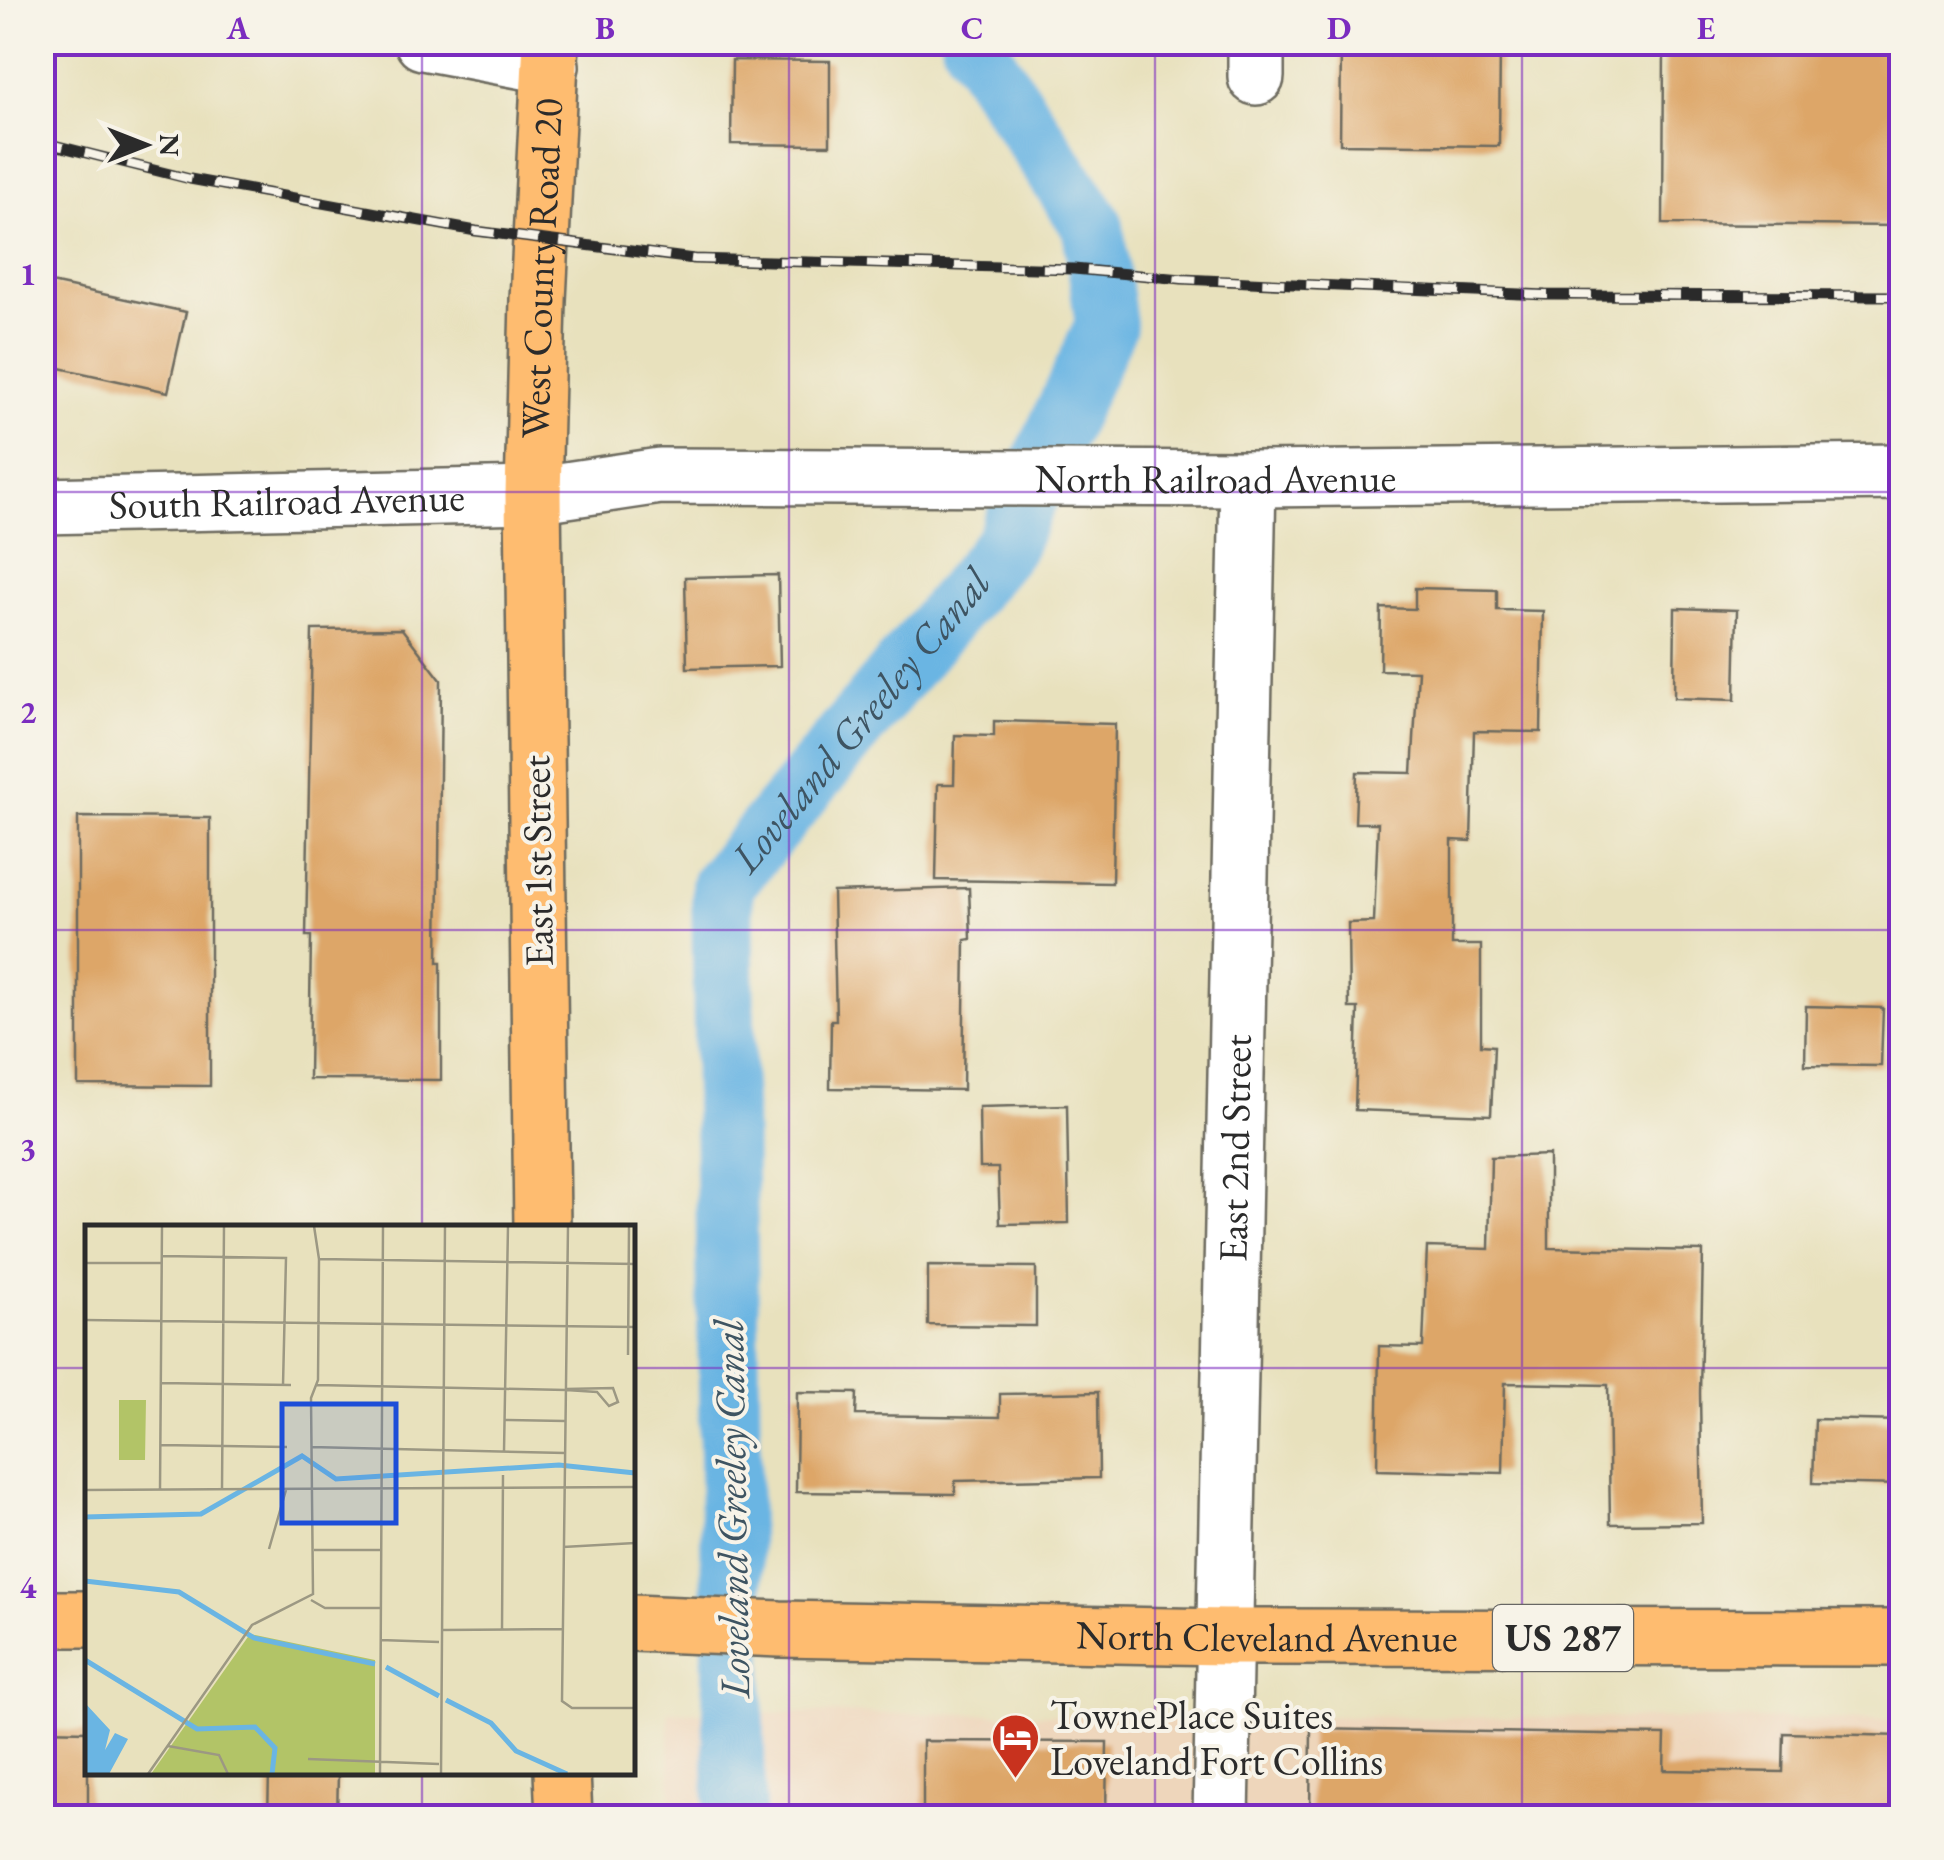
<svg xmlns="http://www.w3.org/2000/svg" width="1944" height="1860" viewBox="0 0 1944 1860" font-family="'EB Garamond',serif">
<style>
.built{fill:#eed6bb}
.lines{fill:none;stroke-linecap:round;stroke-linejoin:round}
.canal{stroke:#6ab5e3;stroke-width:62}
.building{fill:#dda668}
.minor-casing{stroke:#6d6b5e;stroke-width:60}
.major-casing{stroke:#6d6b5e;stroke-width:60}
.highway-casing{stroke:#6d6b5e;stroke-width:60}
.minor{stroke:#fff;stroke-width:55}
.major{stroke:#febc70;stroke-width:55}
.highway{stroke:#febc70;stroke-width:55}
.rail-casing{stroke:#2b2b2b;stroke-width:11}
.rail{stroke:#f7f3e8;stroke-width:8;stroke-dasharray:22;stroke-linecap:butt}
.grid{fill:none;stroke:#7b2cbf;stroke-width:2.5;stroke-opacity:0.55}
.labels{text-anchor:middle;stroke-width:8;stroke-linejoin:round;paint-order:stroke}
.shield{fill:#f7f3e8;stroke:#686764;stroke-width:2.5}
.shield-label{font-size:38px;font-weight:bold;fill:#2b2b2b}
.street-label{font-size:40px;fill:#2b2b2b;stroke:#f7f3e8}
.poi-label{font-size:40px;fill:#2b2b2b;stroke:#f7f3e8;text-anchor:start}
.water-label{font-size:42px;font-style:italic;fill:#3e5462;stroke:#f7f3e8}
.inset-river{fill:none;stroke:#6ab5e3;stroke-width:5}
.inset-road{fill:none;stroke:#9c9883;stroke-width:2.5}
.view{fill:#1d4ed8;fill-opacity:0.15;stroke:#1d4ed8;stroke-width:5}
.inset-edge{fill:none;stroke:#2b2b2b;stroke-width:5}
.neatline{fill:none;stroke:#7b2cbf;stroke-width:4}
.grid-label{font-size:32px;text-anchor:middle;font-weight:bold;fill:#7b2cbf}
</style>
<rect width="100%" height="100%" fill="#f7f3e8"/>
<filter id="ink" filterUnits="userSpaceOnUse"><feTurbulence type="fractalNoise" baseFrequency=".01" numOctaves="2"/><feDisplacementMap in="SourceGraphic" scale="20" xChannelSelector="R" yChannelSelector="G"/><feConvolveMatrix kernelMatrix="1 2 1 2 8 2 1 2 1" color-interpolation-filters="sRGB"/></filter>
<filter id="wash" filterUnits="userSpaceOnUse"><feTurbulence type="fractalNoise" baseFrequency=".0048" numOctaves="4" result="noise"/><feDisplacementMap in="SourceGraphic" scale="40" xChannelSelector="R" yChannelSelector="G"/><feGaussianBlur stdDeviation="2.25" result="paint"/><feColorMatrix in="noise" values="0 0 0 0 0 0 0 0 0 0 0 0 0 0 0 0 0 1.4 0 .05"/><feComposite in="paint" operator="in"/></filter>
<g filter="url(#wash)">
<rect width="100%" height="100%" fill="#e8e1bd"/>
<path class="built" d="M 668,1712 L 1901,1720 L 1901,1817 L 672,1817 Z"/>
<g class="lines">
<path class="canal" id="s1" d="M 735,1818 L 722,886 L 1005,545 L 1106,325 L 1093,227 L 972,42"/>
</g>
<g id="blocks">
<path class="building" d="M 1341,42 L 1500,42 L 1499,146 L 1340,144 Z
M 1664,42 L 1902,42 L 1902,226 L 1663,224 Z
M 732,60 L 830,61 L 830,145 L 731,144 Z
M 42,281 L 186,312 L 168,392 L 42,364 Z
M 778,575 L 780,666 L 687,668 L 685,577 Z
M 1415,588 L 1497,590 L 1497,610 L 1543,611 L 1541,732 L 1474,731 L 1471,841 L 1452,840 L 1452,945 L 1481,945 L 1481,1045 L 1494,1046 L 1491,1115 L 1355,1110 L 1358,1008 L 1349,1008 L 1348,923 L 1374,922 L 1378,823 L 1355,823 L 1357,772 L 1412,773 L 1418,671 L 1380,670 L 1381,608 L 1415,609 Z
M 1675,608 L 1737,610 L 1735,700 L 1674,698 Z
M 402,629 L 441,680 L 438,962 L 441,962 L 441,1080 L 309,1079 L 311,936 L 306,936 L 312,630 Z
M 994,721 L 1115,724 L 1112,883 L 936,880 L 938,784 L 954,784 L 955,735 L 994,736 Z
M 78,817 L 210,818 L 210,1086 L 78,1085 Z
M 969,888 L 971,939 L 965,940 L 963,1090 L 830,1088 L 831,1020 L 836,1020 L 833,892 Z
M 1806,1006 L 1883,1008 L 1881,1066 L 1805,1065 Z
M 1067,1105 L 1069,1223 L 1000,1224 L 998,1168 L 980,1168 L 979,1107 Z
M 1549,1155 L 1549,1248 L 1703,1251 L 1700,1393 L 1702,1523 L 1610,1524 L 1608,1385 L 1505,1383 L 1503,1473 L 1377,1470 L 1379,1346 L 1423,1347 L 1427,1247 L 1489,1249 L 1491,1157 Z
M 928,1266 L 1036,1267 L 1036,1326 L 928,1325 Z
M 797,1392 L 857,1393 L 856,1415 L 1000,1417 L 1000,1394 L 1098,1392 L 1099,1478 L 955,1481 L 955,1494 L 796,1492 Z
M 1815,1419 L 1902,1421 L 1902,1485 L 1813,1483 Z
M 1311,1729 L 1665,1735 L 1664,1770 L 1783,1772 L 1784,1733 L 1902,1736 L 1902,1818 L 1310,1818 Z
M 42,1730 L 88,1731 L 88,1807 L 42,1806 Z
M 923,1741 L 1107,1742 L 1106,1818 L 923,1818 Z
M 269,1772 L 338,1772 L 337,1818 L 268,1818 Z"/>
</g>
</g>
<g filter="url(#ink)">
<use href="#blocks" fill-opacity="0" stroke="#6d6b5e" stroke-width="2.5"/>
<g class="lines">
<defs>
<g id="minor">
<path d="M 423,42 L 551,66"/>
<path d="M 1256,77 L 1256,42"/>
<path id="s2" d="M 42,506 L 533,495 L 660,476 L 1248,479 L 1902,472"/>
<path id="s3" d="M 1221,1818 L 1248,479"/>
</g>
<g id="major">
<path id="s4" d="M 542,1228 L 533,495 L 538,300 L 551,42"/>
<path d="M 562,1772 L 564,1818"/>
</g>
<g id="highway">
<path d="M 42,1619 L 88,1619"/>
<path id="s5" d="M 632,1623 L 780,1629 L 1225,1637 L 1902,1638"/>
</g>
</defs>
<use href="#minor" class="minor-casing"/>
<use href="#major" class="major-casing"/>
<use href="#highway" class="highway-casing"/>
<use href="#minor" class="minor"/>
<use href="#major" class="major"/>
<use href="#highway" class="highway"/>
<defs>
<path id="rail" d="M 42,142 L 190,179 L 476,231 L 694,259 L 1074,269 L 1182,279 L 1545,295 L 1902,296"/>
</defs>
<use href="#rail" class="rail-casing"/>
<use href="#rail" class="rail"/>
</g>
</g>
<path class="grid" d="M 422,42 L 422,1228M 789,42 L 789,1818M 1155,42 L 1155,1818M 1522,42 L 1522,1818M 42,492 L 1902,492M 42,930 L 1902,930M 42,1368 L 88,1368M 632,1368 L 1902,1368M 422,1772 L 422,1818"/>
<defs>
<symbol id="hotel-pin" viewBox="-11 -11 22 30"><path d="M0 17L-7.5 6A9.5 9.5 0 1 1 7.5 6Z" fill="#c8321e" stroke="#f7f3e8"/><path d="M-6-4.5h1.5V1H6V5H4.5V3h-9V5H-6ZM-4 0a1.8 1.8 0 1 1 3.6 0ZM.5 0V-2.5h3Q6-2.5 6 0Z" fill="#fff"/></symbol>
</defs>
<g fill-rule="evenodd">
<use href="#hotel-pin" x="988" y="1710" width="55" height="75"/>
</g>
<g class="labels">
<rect class="shield" x="1493" y="1605" width="140" height="66" rx="8"/>
<g class="shield-label">
<text x="1563" y="1651">US 287</text>
</g>
<g class="street-label">
<text dy="14" stroke="none"><textPath href="#s4" startOffset="960">West County Road 20</textPath></text>
<text dy="14" stroke="none"><textPath href="#s2" startOffset="1175">North Railroad Avenue</textPath></text>
<text dy="14" stroke="none"><textPath href="#s2" startOffset="245">South Railroad Avenue</textPath></text>
<text transform="translate(537 861) rotate(-91)" y="14">East 1st Street</text>
<text dy="14" stroke="none"><textPath href="#s3" startOffset="670">East 2nd Street</textPath></text>
<text dy="14" stroke="none"><textPath href="#s5" startOffset="635">North Cleveland Avenue</textPath></text>
</g>
<g class="poi-label">
<text x="1050" y="1729">TownePlace Suites<tspan x="1050" dy="46">Loveland Fort Collins</tspan></text>
</g>
<g class="water-label">
<text dy="15" stroke="none"><textPath href="#s1" startOffset="1148">Loveland Greeley Canal</textPath></text>
<text transform="translate(731 1509) rotate(-91)" y="15">Loveland Greeley Canal</text>
</g>
</g>
<g transform="translate(85 1225)">
<rect width="550" height="550" fill="#e8e1bd"/>
<path d="M 34,175 L 61,175 L 60,235 L 34,235 ZM 165,409 L 290,435 L 290,549 L 66,549 Z" fill="#b2c467"/>
<path d="M 0,478 L 25,505 L 20,525 L 30,508 L 43,514 L 24,549 L 0,549 Z" fill="#6ab5e3"/>
<path class="inset-river" d="M 0,292 L 116,289 L 217,231 L 251,254 L 474,240 L 550,248M 0,356 L 94,367 L 169,413 L 290,439M 0,435 L 112,504 L 170,502 L 190,523 L 187,549M 301,442 L 354,471M 361,475 L 406,498 L 431,526 L 482,549"/>
<path class="inset-road" d="M 483,1 L 477,476 L 487,483 L 550,483M 77,31 L 201,33 L 198,160M 234,34 L 550,39M 0,38 L 77,38M 0,95 L 550,102M 543,130 L 544,1M 76,158 L 206,160M 231,160 L 481,165 L 512,167 L 524,181 L 533,177 L 528,163 L 481,164M 420,195 L 480,196M 75,220 L 202,222M 226,222 L 480,228M 419,226 L 423,1M 0,265 L 550,262M 75,265 L 77,1M 137,265 L 139,1M 478,322 L 550,318M 184,324 L 201,265M 229,325 L 296,325M 226,375 L 240,383 L 296,383M 357,405 L 477,404M 417,405 L 418,250M 295,415 L 354,417M 83,521 L 134,530 L 143,549M 223,534 L 354,539M 63,549 L 167,400 L 228,369 L 226,173 L 233,155 L 234,34 L 229,1M 295,549 L 298,1M 356,549 L 360,1"/>
<path class="view" d="M 197,179 L 311,179 L 311,298 L 197,298 Z"/>
<rect width="550" height="550" class="inset-edge"/>
</g>
<rect width="1944" height="1860" fill="none" stroke="#f7f3e8" stroke-width="110"/>
<g transform="translate(145 145) rotate(90)" stroke="#f7f3e8" stroke-width="8" paint-order="stroke">
<path d="M0-8L18 38L0 25L-18 38Z" fill="#2b2b2b"/>
<text y="-15" font-size="28" font-weight="bold" text-anchor="middle" fill="#2b2b2b">N</text>
</g>
<rect x="55" y="55" width="1834" height="1750" class="neatline"/>
<g class="grid-label">
<text x="238" y="39">A</text>
<text x="605" y="39">B</text>
<text x="972" y="39">C</text>
<text x="1339" y="39">D</text>
<text x="1706" y="39">E</text>
<text x="28" y="285">1</text>
<text x="28" y="723">2</text>
<text x="28" y="1160">3</text>
<text x="28" y="1598">4</text>
</g>
</svg>
